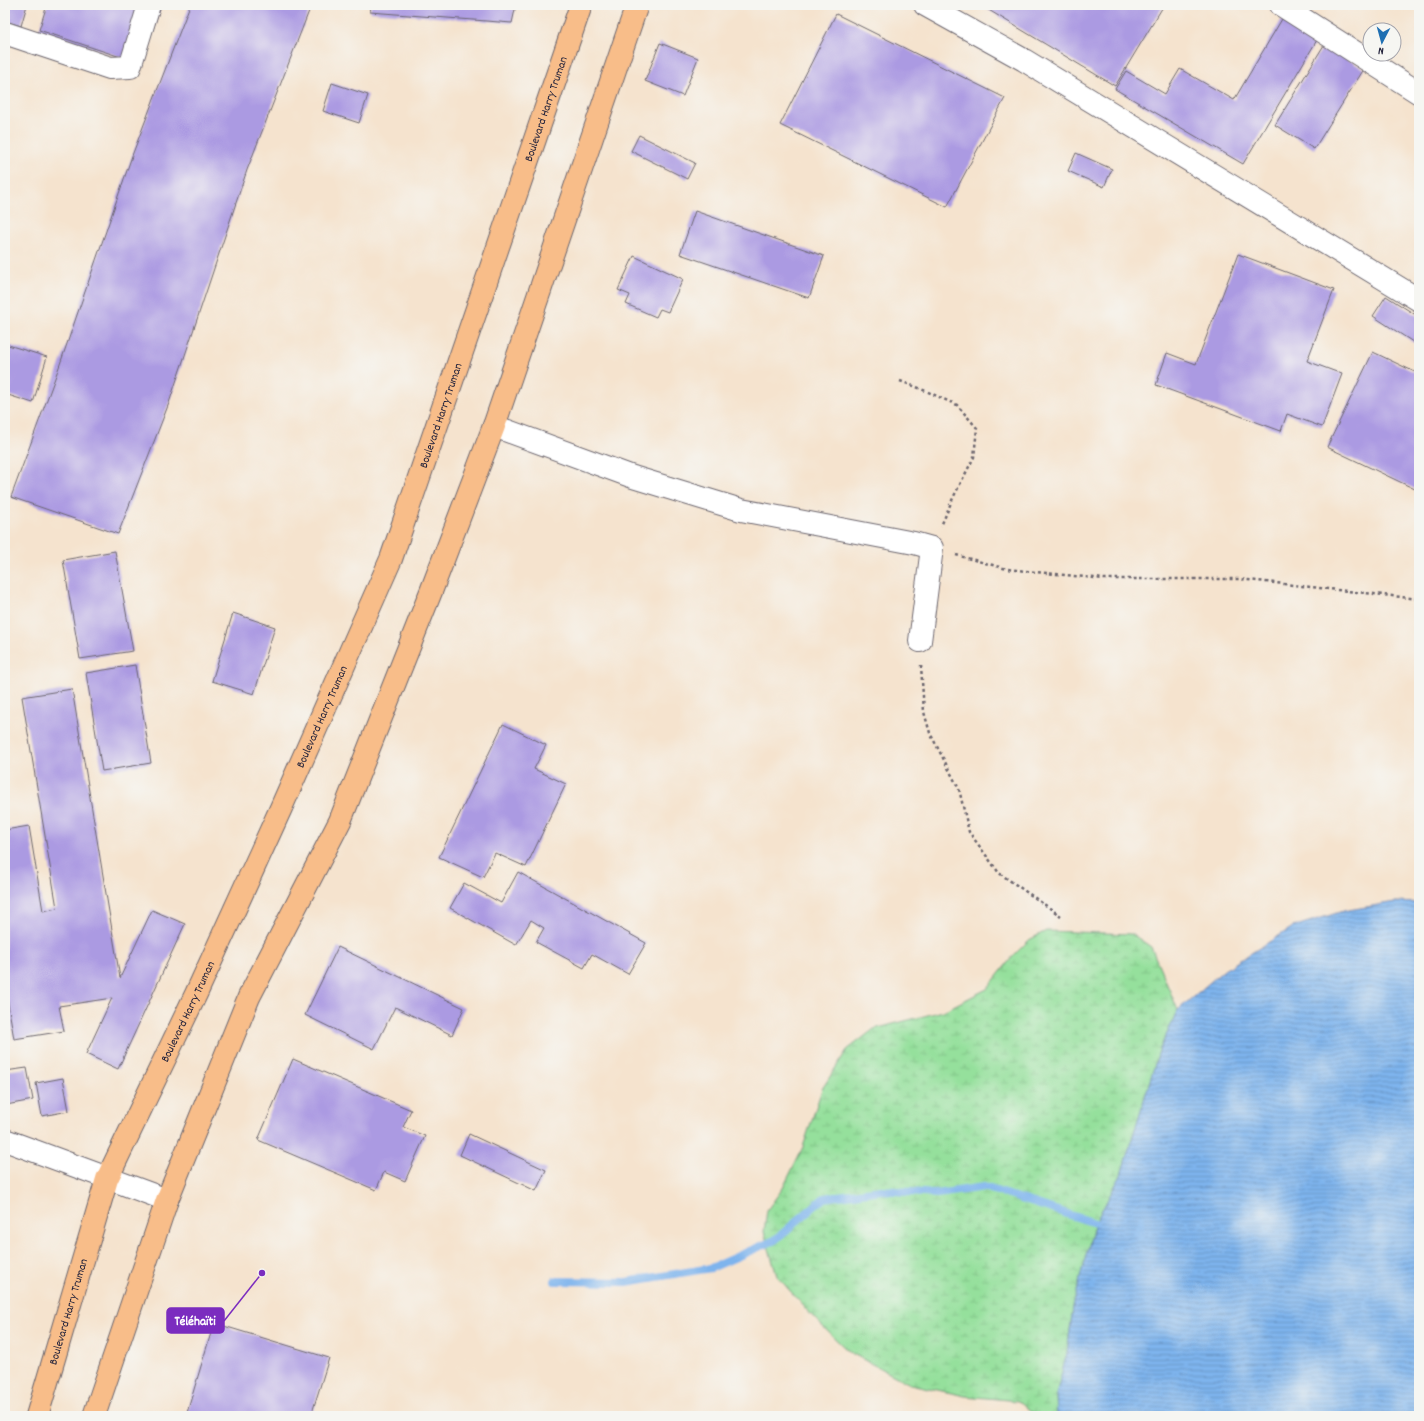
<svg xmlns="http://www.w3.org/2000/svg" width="1424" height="1421" viewBox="0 0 1424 1421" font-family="Dekko,sans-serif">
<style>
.wetland{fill:url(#wetland-marsh);stroke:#5c816c}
.water{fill:url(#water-rules);stroke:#506b94}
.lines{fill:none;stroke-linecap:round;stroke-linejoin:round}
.stream{stroke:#7eb4ed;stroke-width:8}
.building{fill:#ab9ae2}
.minor-casing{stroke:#6c666e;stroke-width:24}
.major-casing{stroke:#6c666e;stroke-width:24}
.path{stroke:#6c666e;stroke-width:2.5;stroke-dasharray:3 3;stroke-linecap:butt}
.minor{stroke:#fff;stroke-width:22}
.major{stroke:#f8bd89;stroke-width:22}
.labels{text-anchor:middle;stroke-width:3.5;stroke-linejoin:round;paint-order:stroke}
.street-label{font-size:12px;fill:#22223b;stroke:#f6f6f2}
.leader{fill:none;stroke:#7b2cbf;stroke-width:1.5}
.callout-dot{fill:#7b2cbf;stroke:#f6f6f2;stroke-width:1.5}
.callout{fill:#7b2cbf;stroke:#7b2cbf;stroke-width:1.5}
.callout-label{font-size:13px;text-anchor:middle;font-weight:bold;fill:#fff}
</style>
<defs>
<pattern id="wetland-marsh" width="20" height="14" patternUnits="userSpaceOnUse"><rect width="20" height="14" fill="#95e09c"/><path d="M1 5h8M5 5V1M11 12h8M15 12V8" fill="none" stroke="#80c087"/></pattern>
<pattern id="water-rules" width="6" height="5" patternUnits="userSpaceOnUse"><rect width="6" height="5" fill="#7eb4ed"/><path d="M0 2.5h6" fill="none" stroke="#6792c1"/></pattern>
</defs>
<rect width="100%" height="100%" fill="#f6f6f2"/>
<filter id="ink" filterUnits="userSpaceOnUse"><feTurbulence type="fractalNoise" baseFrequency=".025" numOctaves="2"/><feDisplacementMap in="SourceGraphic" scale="8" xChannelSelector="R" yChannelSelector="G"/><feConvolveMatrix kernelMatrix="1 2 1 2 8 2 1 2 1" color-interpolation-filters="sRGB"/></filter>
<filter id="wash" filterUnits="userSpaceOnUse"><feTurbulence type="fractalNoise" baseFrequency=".012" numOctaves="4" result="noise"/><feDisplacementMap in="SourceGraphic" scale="16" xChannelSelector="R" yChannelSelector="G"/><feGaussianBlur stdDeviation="0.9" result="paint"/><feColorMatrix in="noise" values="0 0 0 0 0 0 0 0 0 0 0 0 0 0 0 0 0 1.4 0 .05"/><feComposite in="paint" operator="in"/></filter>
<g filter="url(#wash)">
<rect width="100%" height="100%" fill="#f5e3ce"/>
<path class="wetland" d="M 1046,931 L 1132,934 L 1151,947 L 1178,1010 L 1159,1051 L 1121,1175 L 1095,1223 L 1083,1266 L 1073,1307 L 1067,1353 L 1056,1395 L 1057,1416 L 1037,1416 L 1018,1401 L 965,1396 L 910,1384 L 849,1352 L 815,1319 L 777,1276 L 764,1232 L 767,1210 L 783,1188 L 803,1147 L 822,1089 L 847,1050 L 874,1029 L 943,1011 L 987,989 L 1014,955 L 1029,940 Z"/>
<path class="water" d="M 1395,902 L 1419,903 L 1419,1416 L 1057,1416 L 1056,1395 L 1067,1353 L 1073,1307 L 1083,1266 L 1095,1223 L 1121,1175 L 1159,1051 L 1178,1010 L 1224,970 L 1293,927 L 1343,911 Z"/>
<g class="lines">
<path class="stream" d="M 555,1281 L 626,1282 L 711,1268 L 775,1240 L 824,1198 L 881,1190 L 937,1194 L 984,1187 L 1095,1223"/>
</g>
<g id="blocks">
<path class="building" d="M 5,5 L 27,5 L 21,26 L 5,21 Z
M 47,5 L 161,5 L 142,64 L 39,30 Z
M 190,5 L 293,5 L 309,11 L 247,170 L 169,403 L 118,534 L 11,497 L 59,367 L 133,153 Z
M 371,5 L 516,5 L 512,23 L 370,12 Z
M 989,5 L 1164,5 L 1115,86 L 987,9 Z
M 836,14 L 1005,98 L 947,207 L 780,125 Z
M 1282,19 L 1317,40 L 1243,164 L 1115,89 L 1126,71 L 1165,94 L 1180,69 L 1234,100 Z
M 660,43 L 698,58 L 683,96 L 645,81 Z
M 1324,45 L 1364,69 L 1314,149 L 1275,125 Z
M 332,83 L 368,95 L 359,123 L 323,111 Z
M 639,135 L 695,163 L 687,179 L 631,151 Z
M 1076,153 L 1112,169 L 1104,187 L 1068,171 Z
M 695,211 L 824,256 L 809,298 L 680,254 Z
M 1238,254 L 1334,290 L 1307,361 L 1342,374 L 1322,427 L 1287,414 L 1281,431 L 1156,385 L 1167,353 L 1196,364 Z
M 634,256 L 683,279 L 668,312 L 660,309 L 656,317 L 626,304 L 630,295 L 618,290 Z
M 1386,296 L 1419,317 L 1419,346 L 1373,316 Z
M 5,344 L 47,357 L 33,403 L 5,394 Z
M 1373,352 L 1419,374 L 1419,491 L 1327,447 Z
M 115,551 L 133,651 L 80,659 L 63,560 Z
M 233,613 L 275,627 L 254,694 L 212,681 Z
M 135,665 L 151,763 L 102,771 L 86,673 Z
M 72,689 L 120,978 L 152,910 L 185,924 L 118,1069 L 86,1054 L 112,998 L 59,1006 L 64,1031 L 14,1039 L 5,986 L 5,830 L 29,826 L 43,911 L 57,908 L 22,697 Z
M 503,724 L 546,745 L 534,769 L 566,784 L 526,867 L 495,853 L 483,877 L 439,857 Z
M 518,872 L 646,943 L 628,974 L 592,954 L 584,968 L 536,942 L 544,928 L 531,920 L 516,945 L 450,908 L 464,883 L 501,903 Z
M 338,947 L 464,1008 L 452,1035 L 395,1007 L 374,1049 L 305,1015 Z
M 293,1059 L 411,1110 L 403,1127 L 425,1136 L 405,1181 L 384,1172 L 376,1190 L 258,1140 Z
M 27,1068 L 33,1100 L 6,1105 L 5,1071 Z
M 63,1078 L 69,1111 L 42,1116 L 36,1083 Z
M 469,1134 L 546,1170 L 536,1191 L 460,1155 Z
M 214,1323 L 329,1358 L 311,1416 L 186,1416 Z"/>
</g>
</g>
<g filter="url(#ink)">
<use href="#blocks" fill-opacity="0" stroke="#6c666e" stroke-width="1"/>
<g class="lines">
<defs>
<path id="minor" d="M 925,5 L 1024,60 L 1419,300
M 1281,5 L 1419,93
M 5,33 L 110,68 L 130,67 L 149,5
M 494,426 L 633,477 L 741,510 L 914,543 L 932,548 L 920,641
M 5,1140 L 167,1200"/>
<g id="major">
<path id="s1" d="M 37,1416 L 107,1179 L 196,994 L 281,808 L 391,559 L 581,5"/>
<path d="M 94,1416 L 167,1200 L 249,997 L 340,821 L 432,589 L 494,426 L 637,5"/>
</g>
</defs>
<use href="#minor" class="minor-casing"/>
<use href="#major" class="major-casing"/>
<path class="path" d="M 900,381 L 919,388 L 957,405 L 977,428 L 974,457 L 953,498 L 941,526
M 956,555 L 1007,569 L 1104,579 L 1239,579 L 1419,599
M 921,665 L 924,712 L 930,733 L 959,789 L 969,832 L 999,873 L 1061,916"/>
<use href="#minor" class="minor"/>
<use href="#major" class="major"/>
</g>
</g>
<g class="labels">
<g class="street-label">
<text dy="4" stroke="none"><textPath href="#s1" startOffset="1405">Boulevard Harry Truman</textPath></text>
<text dy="4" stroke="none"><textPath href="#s1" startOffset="1081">Boulevard Harry Truman</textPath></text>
<text dy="4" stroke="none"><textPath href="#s1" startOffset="757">Boulevard Harry Truman</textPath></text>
<text dy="4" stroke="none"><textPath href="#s1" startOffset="433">Boulevard Harry Truman</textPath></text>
<text dy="4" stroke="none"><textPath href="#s1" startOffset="109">Boulevard Harry Truman</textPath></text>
</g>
</g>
<path class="leader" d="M262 1273L224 1321"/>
<circle class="callout-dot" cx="262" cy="1273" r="4"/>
<rect class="callout" x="167" y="1308" width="57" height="25" rx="4"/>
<g class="callout-label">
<text x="195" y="1325">Téléhaïti</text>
</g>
<rect width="1424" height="1421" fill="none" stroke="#f6f6f2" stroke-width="20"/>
<g transform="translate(1382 42) rotate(186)"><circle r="19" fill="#f6f6f2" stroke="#a1a1a9"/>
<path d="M0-3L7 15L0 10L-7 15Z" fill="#1f6fb2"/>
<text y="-6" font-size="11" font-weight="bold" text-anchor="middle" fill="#22223b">N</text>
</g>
</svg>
